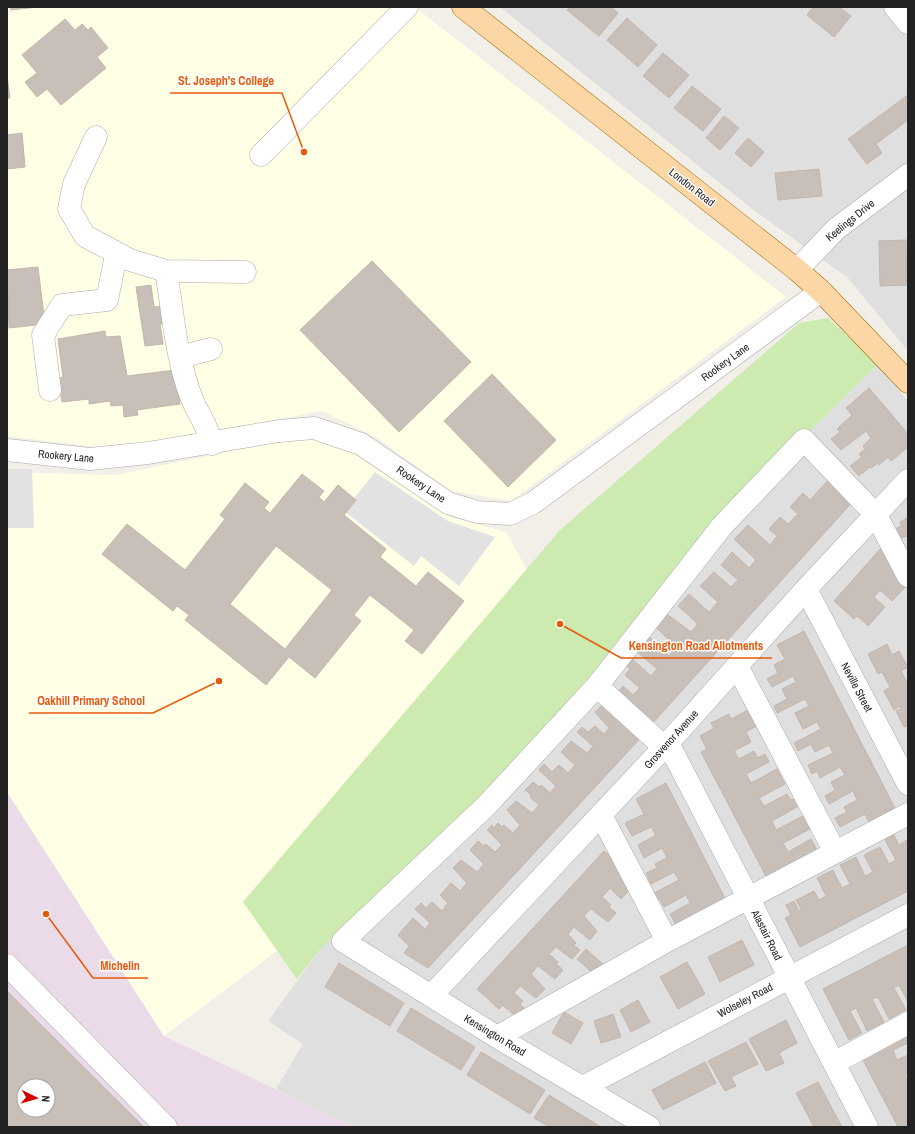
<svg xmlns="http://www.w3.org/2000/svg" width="915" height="1134" viewBox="0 0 915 1134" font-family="'Archivo Narrow',sans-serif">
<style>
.residential{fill:#e0dfdf}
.industrial{fill:#ebdbe8;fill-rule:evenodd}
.education{fill:#ffffe5}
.grass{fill:#cdebb0}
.parking{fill:#e2e2e2}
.building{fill:#c7bfb8;stroke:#c4b6ab;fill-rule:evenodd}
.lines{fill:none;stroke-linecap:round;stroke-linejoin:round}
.minor-casing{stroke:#a9a9a9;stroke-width:23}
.major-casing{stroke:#a06b00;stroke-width:23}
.minor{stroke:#fff;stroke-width:22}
.major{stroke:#fcd6a4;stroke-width:22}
.labels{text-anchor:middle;stroke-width:3;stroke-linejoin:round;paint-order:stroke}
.street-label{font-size:11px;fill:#222;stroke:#fff}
.leader{fill:none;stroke:#e8590c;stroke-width:1.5}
.callout-dot{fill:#e8590c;stroke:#fff;stroke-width:1.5}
.callout-label{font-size:12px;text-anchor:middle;font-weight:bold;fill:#e8590c;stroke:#fff;stroke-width:3;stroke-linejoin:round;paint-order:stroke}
</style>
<rect width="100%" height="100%" fill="#f2efe9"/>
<path class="residential" d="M 500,7 L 908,7 L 908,351 L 848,278 L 755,211 Z
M 878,364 L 908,401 L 908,1127 L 355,1127 L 276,1089 L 303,1044 L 268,1021 L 321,948 L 482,800 L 718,522 Z"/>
<path class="industrial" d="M 7,792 L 164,1036 L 355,1127 L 7,1127 ZM 24,1086 L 48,1086 L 48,1110 L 24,1110 Z"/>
<path class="education" d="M 7,7 L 415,7 L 786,297 L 511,501 L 451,491 L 374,436 L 322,411 L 177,439 L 96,447 L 7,436 Z
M 305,436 L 347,449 L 450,517 L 506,532 L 527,570 L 243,902 L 278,950 L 164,1036 L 7,792 L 7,472 L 115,475 Z"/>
<path class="grass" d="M 828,318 L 878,364 L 718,522 L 597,677 L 482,800 L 321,948 L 297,979 L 243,902 L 560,530 L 799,323 Z"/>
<path class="parking" d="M 7,469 L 32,469 L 34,528 L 7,528 Z
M 375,472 L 448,521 L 495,537 L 459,586 L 421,556 L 414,566 L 344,511 Z"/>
<path class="building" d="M 10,7 L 38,7 L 11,10 Z
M 570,7 L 611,7 L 618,13 L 599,36 L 567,10 Z
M 813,7 L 839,7 L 851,16 L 834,37 L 807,15 Z
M 627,18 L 657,45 L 638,67 L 607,40 Z
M 65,19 L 75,30 L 82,24 L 88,30 L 91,27 L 108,48 L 97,57 L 106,68 L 61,105 L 47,89 L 37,97 L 25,82 L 37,73 L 22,55 Z
M 663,53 L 689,75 L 669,98 L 643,76 Z
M 7,76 L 10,98 L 7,98 Z
M 692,86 L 721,109 L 703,131 L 674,108 Z
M 908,95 L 908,120 L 876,144 L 882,153 L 867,164 L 848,139 Z
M 724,116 L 739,128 L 720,150 L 706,138 Z
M 22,133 L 25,167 L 7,169 L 7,135 Z
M 748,138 L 764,152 L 751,167 L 735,153 Z
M 819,169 L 822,196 L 778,200 L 775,173 Z
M 906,240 L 907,285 L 880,286 L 879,241 Z
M 372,261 L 471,362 L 399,432 L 300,330 Z
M 38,267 L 45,324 L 9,328 L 7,270 Z
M 151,285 L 154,307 L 166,306 L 168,323 L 160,324 L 163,344 L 145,346 L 136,287 Z
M 105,331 L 106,337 L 120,336 L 127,376 L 175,370 L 180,404 L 137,410 L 138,415 L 124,417 L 123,405 L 111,406 L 110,401 L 89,404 L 89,399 L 62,402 L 58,378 L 63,377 L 58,339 Z
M 492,374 L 556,440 L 508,487 L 444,421 Z
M 869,388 L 908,434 L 908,447 L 891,461 L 888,457 L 879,465 L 878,463 L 871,468 L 870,467 L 859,476 L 850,466 L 862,457 L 859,454 L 865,449 L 863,446 L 871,438 L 866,431 L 841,450 L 831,439 L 840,432 L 837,429 L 852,415 L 846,408 Z
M 302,474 L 324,491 L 319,497 L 324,502 L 338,485 L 356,500 L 344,515 L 386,549 L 380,557 L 416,586 L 428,572 L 464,601 L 422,654 L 405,641 L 414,630 L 370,595 L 354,615 L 361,621 L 315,678 L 289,657 L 266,685 L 185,620 L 189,615 L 177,606 L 173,611 L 102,554 L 127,524 L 185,570 L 225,519 L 220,515 L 245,483 L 269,502 L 264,508 L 270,513 ZM 276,546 L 332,590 L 285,649 L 230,604 Z
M 832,476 L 856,498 L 650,726 L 615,695 L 623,686 L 633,695 L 640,688 L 625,675 L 630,669 L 625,665 L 631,658 L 651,676 L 657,669 L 634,649 L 647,635 L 669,656 L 677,647 L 653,625 L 664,612 L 691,632 L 698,624 L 678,606 L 689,594 L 709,612 L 718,602 L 700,586 L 714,572 L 731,587 L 738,580 L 721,565 L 732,552 L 749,568 L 756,560 L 734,539 L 748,525 L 770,545 L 777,536 L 769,529 L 780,517 L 788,524 L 798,514 L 790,507 L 803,493 L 810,500 Z
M 907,518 L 908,518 L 908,539 L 906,536 L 896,541 L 891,531 L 901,526 L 900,522 Z
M 881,548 L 901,566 L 908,584 L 892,601 L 880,590 L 874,597 L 885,607 L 868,626 L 857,616 L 854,619 L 834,601 Z
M 804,631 L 899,816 L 869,822 L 865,814 L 840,827 L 835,818 L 847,812 L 844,807 L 857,800 L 853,791 L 829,804 L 825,796 L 835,790 L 831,782 L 845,775 L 840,767 L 820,778 L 817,771 L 812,774 L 808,765 L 833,753 L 829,745 L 815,752 L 811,744 L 798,751 L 794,743 L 821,729 L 817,722 L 803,729 L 795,713 L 809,706 L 805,699 L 777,713 L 774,706 L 787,699 L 782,689 L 796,682 L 793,676 L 772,687 L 767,679 L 778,673 L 774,665 L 785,659 L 777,645 Z
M 887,644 L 892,655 L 899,651 L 908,667 L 901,671 L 908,685 L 908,725 L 904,727 L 896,711 L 901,709 L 900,706 L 894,710 L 884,691 L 890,687 L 882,672 L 878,674 L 868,654 Z
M 603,704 L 646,732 L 428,968 L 404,953 L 409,946 L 398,935 L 413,918 L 425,929 L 430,923 L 415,909 L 421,903 L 426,908 L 432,902 L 442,911 L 448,903 L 440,895 L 451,883 L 460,891 L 467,883 L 453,868 L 461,860 L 477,872 L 484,864 L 470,850 L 478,841 L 484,846 L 486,844 L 495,852 L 502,845 L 487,830 L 492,825 L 494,828 L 498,823 L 502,827 L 504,825 L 513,833 L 520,825 L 507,810 L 516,801 L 532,813 L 539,805 L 530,797 L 531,795 L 525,790 L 533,782 L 539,787 L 541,785 L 550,793 L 556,786 L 539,770 L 544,764 L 552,772 L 559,765 L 568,773 L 575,765 L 561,752 L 571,741 L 587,753 L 593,746 L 577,732 L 582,727 L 588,732 L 595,726 L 604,734 L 609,728 L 595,712 Z
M 750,709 L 758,725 L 746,732 L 751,742 L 734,751 L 739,759 L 754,751 L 758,758 L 765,754 L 769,762 L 746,774 L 751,783 L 777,769 L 785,784 L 759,798 L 764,806 L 787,794 L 791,800 L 793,799 L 797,807 L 772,821 L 776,830 L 805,815 L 812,828 L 783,843 L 788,852 L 811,839 L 819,854 L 770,884 L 701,752 L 707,749 L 700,736 L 714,728 L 711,723 L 729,714 L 731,719 Z
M 666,783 L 730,908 L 677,927 L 670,914 L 690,903 L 686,895 L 664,907 L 660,899 L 658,901 L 654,893 L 679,880 L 674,872 L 651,884 L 646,873 L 657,868 L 655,864 L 667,858 L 662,848 L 644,858 L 638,845 L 656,835 L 651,827 L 632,836 L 625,823 L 644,814 L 636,799 Z
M 894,835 L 899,845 L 907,840 L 908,842 L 908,891 L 800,947 L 785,918 L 791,915 L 786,905 L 794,901 L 799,911 L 801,909 L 796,900 L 814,891 L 819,900 L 826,896 L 817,878 L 833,870 L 842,888 L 850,884 L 840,865 L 856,857 L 865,876 L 873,872 L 864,855 L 880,847 L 889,864 L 896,860 L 885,840 Z
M 604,851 L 626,871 L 631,888 L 621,899 L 610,888 L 602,897 L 611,905 L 609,907 L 616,913 L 608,922 L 591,909 L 584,916 L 597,931 L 590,940 L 574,927 L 568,934 L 576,943 L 574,945 L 580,950 L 572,959 L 556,947 L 549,954 L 558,962 L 556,964 L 563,970 L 555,979 L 538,966 L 531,974 L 545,989 L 536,998 L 520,986 L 514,993 L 523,1001 L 520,1004 L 530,1013 L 520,1019 L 502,1005 L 499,1009 L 477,989 Z
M 742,940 L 754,965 L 720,982 L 708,957 Z
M 908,945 L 908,1002 L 899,985 L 894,988 L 906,1010 L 889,1019 L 878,997 L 872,999 L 884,1022 L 867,1031 L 856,1008 L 850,1011 L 862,1033 L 849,1040 L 823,989 Z
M 586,949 L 604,965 L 595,975 L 577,959 Z
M 687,962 L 705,994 L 678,1009 L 660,977 Z
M 339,963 L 404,1003 L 390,1026 L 325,987 Z
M 7,991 L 144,1127 L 7,1127 ZM 24,1086 L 48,1086 L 48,1110 L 24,1110 Z
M 638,1000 L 650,1022 L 631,1032 L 620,1010 Z
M 411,1008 L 475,1047 L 461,1070 L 397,1031 Z
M 564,1012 L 583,1023 L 571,1044 L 552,1033 Z
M 613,1014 L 621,1037 L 601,1043 L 594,1021 Z
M 786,1020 L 797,1043 L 779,1053 L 784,1063 L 766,1071 L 749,1039 Z
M 908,1033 L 908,1043 L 893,1050 L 897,1060 L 908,1055 L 908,1073 L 905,1075 L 908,1081 L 908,1127 L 898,1127 L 861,1056 Z
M 746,1042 L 758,1064 L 731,1077 L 736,1086 L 725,1091 L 708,1061 Z
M 481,1052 L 545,1090 L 530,1114 L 467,1075 Z
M 705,1062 L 716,1083 L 663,1110 L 652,1090 Z
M 818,1082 L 842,1127 L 814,1127 L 796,1093 Z
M 549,1095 L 601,1127 L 549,1127 L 534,1118 Z"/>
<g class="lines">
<defs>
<path id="minor" d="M 895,7 L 908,23
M 96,137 L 74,184 L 69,209 L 85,236 L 130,260 L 166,271 L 245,272
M 261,155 L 407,7
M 797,270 L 836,229 L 908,175
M 166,271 C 173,313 176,359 192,399 C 199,416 207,424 212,444
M 180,357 L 211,349
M 50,390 L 43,335 L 62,305 L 107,300 L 116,255
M 7,450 L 90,459 L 148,453 L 279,431 L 314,428 L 361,444 L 448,503 L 477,512 L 510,514 L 533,503 L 821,291
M 806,589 L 908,784
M 737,666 L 835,852
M 597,686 L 664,747
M 668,743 L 867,1127
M 601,815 L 667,941
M 7,965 L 166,1127
M 431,996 L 668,743 L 806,589 L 908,480
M 497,1037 L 667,941 L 908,814
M 834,1063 L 908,1023
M 583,1087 L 908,915
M 649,1127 L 497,1037 L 343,941 L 487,805 L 597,686 L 722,526 L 804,440 L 876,515 L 908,576"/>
<path id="major" d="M 463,7 L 797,270 L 821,291 L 908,382"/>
</defs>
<use href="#minor" class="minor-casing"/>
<use href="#major" class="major-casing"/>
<use href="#minor" class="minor"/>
<use href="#major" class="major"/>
</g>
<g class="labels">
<g class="street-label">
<text transform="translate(692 187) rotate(38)" y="4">London Road</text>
<text transform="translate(850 220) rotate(-39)" y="4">Keelings Drive</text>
<text transform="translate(725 362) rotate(-36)" y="4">Rookery Lane</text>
<text transform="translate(66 456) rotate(5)" y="4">Rookery Lane</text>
<text transform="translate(421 484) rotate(34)" y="4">Rookery Lane</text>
<text transform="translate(857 687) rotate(62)" y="4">Neville Street</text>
<text transform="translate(671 739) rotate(-48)" y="4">Grosvenor Avenue</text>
<text transform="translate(767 935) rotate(63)" y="4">Alastair Road</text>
<text transform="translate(745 1000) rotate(-28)" y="4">Wolseley Road</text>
<text transform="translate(495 1035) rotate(31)" y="4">Kensington Road</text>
</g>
</g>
<path class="leader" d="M304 152L282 93H170M560 624L621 658H772M219 681L153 713H29M46 914L93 978H148"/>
<g class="callout-dot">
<circle cx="304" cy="152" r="4"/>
<circle cx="560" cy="624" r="4"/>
<circle cx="219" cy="681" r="4"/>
<circle cx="46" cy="914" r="4"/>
</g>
<g class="callout-label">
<text x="226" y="85">St. Joseph's College</text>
<text x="696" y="650">Kensington Road Allotments</text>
<text x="91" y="705">Oakhill Primary School</text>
<text x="120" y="970">Michelin</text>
</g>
<rect width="915" height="1134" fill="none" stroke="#222222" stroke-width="16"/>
<g transform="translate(36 1098) rotate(95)"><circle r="19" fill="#ffffff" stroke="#a7a7a7"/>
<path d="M0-3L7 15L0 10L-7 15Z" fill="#d40000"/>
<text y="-6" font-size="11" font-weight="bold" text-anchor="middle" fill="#222222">N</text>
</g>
</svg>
